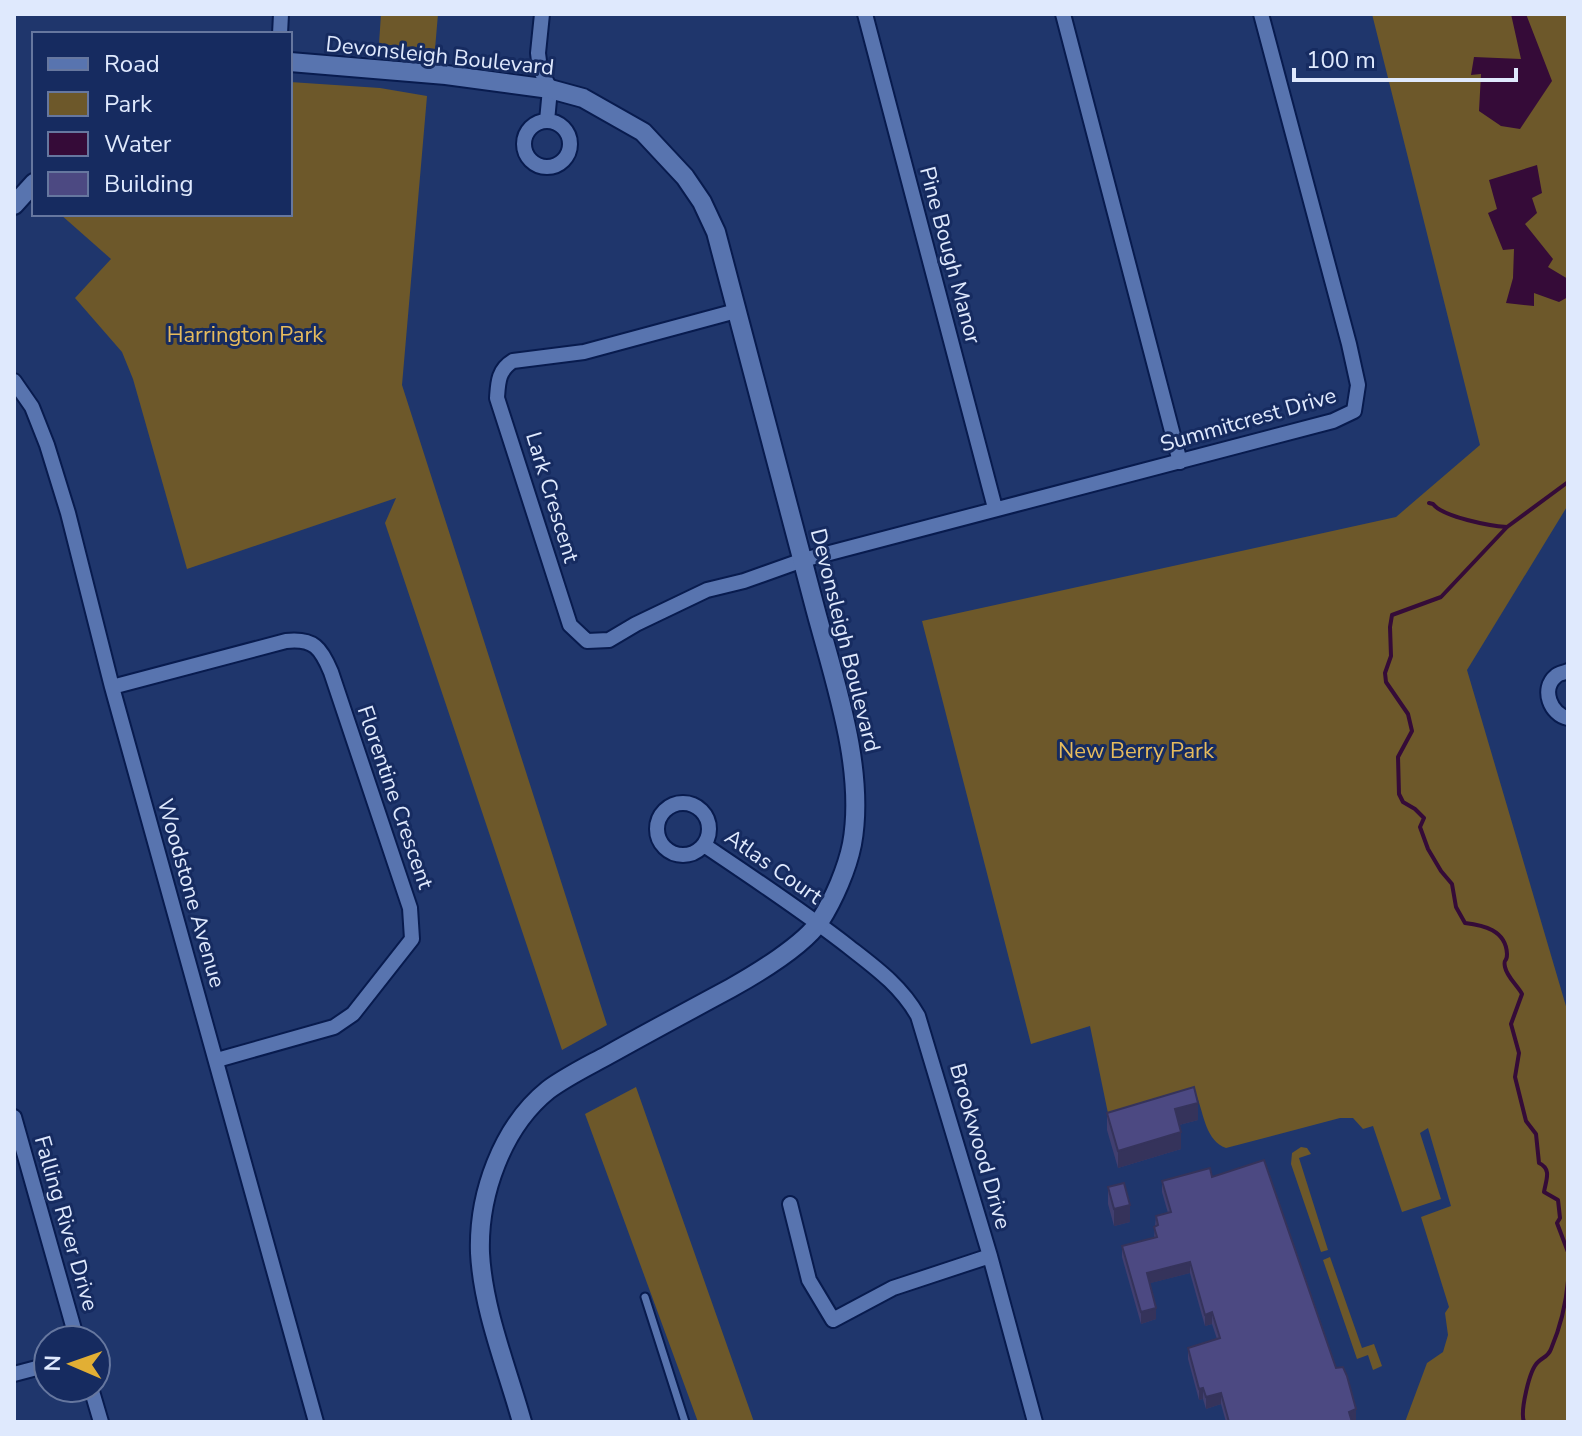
<svg xmlns="http://www.w3.org/2000/svg" width="1582" height="1436" viewBox="0 0 1582 1436" font-family="'Nunito Sans',sans-serif">
<style>
.green{fill:#6d582a}
.water{fill:#350b38}
.lines{fill:none;stroke-linecap:round;stroke-linejoin:round}
.stream{stroke:#350b38;stroke-width:4}
.service-casing{stroke:#081b4e;stroke-width:11}
.minor-casing{stroke:#081b4e;stroke-width:18}
.tertiary-casing{stroke:#081b4e;stroke-width:22}
.service{stroke:#5874af;stroke-width:7}
.minor{stroke:#5874af;stroke-width:14}
.tertiary{stroke:#5874af;stroke-width:18}
.wall{fill:#413f70}
.shaded-wall{fill:#35335b}
.building{fill:#4c4982;stroke:#35335b;stroke-width:2}
.labels{text-anchor:middle;stroke-width:6;stroke-linejoin:round;paint-order:stroke}
.street-label{font-size:22px;fill:#dfe9fd;stroke:#162b60}
.park-label{font-size:22px;fill:#e6bb5d;stroke:#162b60}
</style>
<rect width="100%" height="100%" fill="#1f366c"/>
<path class="green" d="M 381,14 L 438,14 L 435,49 L 379,44 Z
M 1372,14 L 1568,14 L 1568,505 L 1467,670 L 1568,1013 L 1568,1422 L 1405,1422 L 1427,1363 L 1443,1352 L 1448,1335 L 1445,1313 L 1449,1307 L 1421,1217 L 1451,1206 L 1428,1128 L 1420,1133 L 1441,1199 L 1402,1212 L 1373,1126 L 1363,1129 L 1353,1118 L 1340,1118 L 1226,1148 C 1206,1141 1204,1115 1197,1097 L 1110,1123 L 1090,1026 L 1031,1044 L 922,621 L 1396,517 L 1480,445 Z
M 290,82 L 380,88 L 427,96 L 402,385 L 607,1025 L 562,1050 L 385,523 L 396,498 L 187,569 L 133,379 L 122,352 L 75,298 L 111,259 L 60,214 L 290,214 Z
M 636,1087 L 754,1422 L 698,1422 L 585,1114 Z
M 1301,1147 L 1307,1148 L 1311,1154 L 1299,1158 L 1328,1250 L 1321,1252 L 1291,1164 L 1292,1153 Z
M 1330,1257 L 1362,1348 L 1374,1344 L 1382,1366 L 1373,1370 L 1368,1355 L 1357,1359 L 1323,1260 Z"/>
<path class="water" d="M 1511,14 L 1526,14 L 1552,81 L 1520,129 L 1501,126 L 1479,111 L 1481,74 L 1471,75 L 1474,57 L 1521,59 Z
M 1537,165 L 1542,193 L 1532,198 L 1537,213 L 1525,224 L 1553,259 L 1548,267 L 1568,279 L 1568,297 L 1559,302 L 1534,293 L 1534,306 L 1506,303 L 1513,278 L 1514,249 L 1503,250 L 1488,213 L 1497,209 L 1489,180 Z"/>
<g class="lines">
<path class="stream" d="M 1568,482 L 1507,527 L 1441,597 L 1392,615 L 1390,627 L 1391,656 L 1385,673 L 1386,682 L 1408,714 L 1412,731 L 1398,757 L 1399,794 L 1403,802 L 1415,809 L 1424,818 L 1420,827 L 1428,849 L 1441,871 L 1452,884 L 1456,907 L 1465,923 C 1483,925 1506,930 1507,954 C 1507,964 1503,957 1505,967 C 1507,977 1517,985 1522,994 L 1511,1024 L 1519,1053 L 1515,1077 L 1526,1121 L 1536,1134 L 1539,1163 C 1552,1169 1546,1180 1544,1192 L 1558,1200 L 1560,1218 L 1557,1223 L 1568,1252
M 1429,503 L 1433,504 C 1443,517 1490,526 1507,527
M 1568,1256 L 1568,1269
M 1524,1422 C 1520,1412 1529,1370 1538,1362 C 1543,1357 1548,1357 1551,1349 C 1560,1328 1566,1303 1568,1281"/>
<defs>
<path id="service" d="M 645,1297 L 685,1422"/>
<path id="minor" d="M 542,14 L 538,53 L 540,69 L 550,89 L 547,121
M 865,14 L 995,508
M 1063,14 L 1180,462
M 280,34 L 281,14
M524 144a23 23 0 1 1 46 0a23 23 0 1 1-46 0Z
M 736,311 L 584,352 L 513,361 C 498,370 498,383 497,398 L 570,625 L 587,641 L 609,640 L 636,624 L 707,590 L 744,581 L 803,560 L 1333,421 L 1354,411 L 1358,385 L 1349,344 L 1261,14
M 14,381 L 32,407 L 47,445 L 68,513 L 112,687 L 316,1422
M 1568,671 C 1564,673 1559,673 1556,676 C 1540,689 1551,715 1568,718
M 112,687 L 286,641 C 314,638 321,648 331,672 L 410,908 L 412,939 L 353,1014 L 334,1027 L 217,1060
M657 829a26 26 0 1 1 52 0a26 26 0 1 1-52 0Z
M 704,845 C 753,878 803,911 849,947 C 876,968 901,986 918,1016 L 990,1256 L 1035,1422
M 14,1117 L 77,1340
M 790,1204 L 809,1280 L 833,1320 L 893,1288 L 990,1256
M 14,1374 L 48,1365
M 91,1388 L 101,1422"/>
<path id="tertiary" d="M 290,62 L 446,75 L 550,89 L 583,98 L 643,132 L 685,177 L 702,202 L 716,232 C 748,356 782,480 814,604 C 833,677 866,768 852,844 C 847,869 834,899 820,921 C 804,945 756,974 731,988 C 690,1010 649,1032 608,1055 C 588,1066 567,1076 548,1090 C 502,1127 478,1195 480,1253 C 483,1310 507,1368 522,1422
M 14,205 L 34,183"/>
</defs>
<use href="#service" class="service-casing"/>
<use href="#minor" class="minor-casing"/>
<use href="#tertiary" class="tertiary-casing"/>
<use href="#service" class="service"/>
<use href="#minor" class="minor"/>
<use href="#tertiary" class="tertiary"/>
</g>
<path class="wall" d="M 1107,1113 L 1198,1120 L 1179,1125 L 1181,1149 L 1118,1168 L 1107,1130 Z
M 1212,1177 L 1336,1368 L 1356,1421 L 1352,1422 L 1226,1422 L 1221,1404 L 1206,1409 L 1203,1399 L 1199,1400 L 1188,1359 L 1188,1348 L 1217,1339 L 1212,1324 L 1205,1326 L 1190,1273 L 1150,1283 L 1156,1319 L 1141,1324 L 1122,1257 L 1122,1246 L 1154,1238 L 1156,1216 L 1168,1213 L 1162,1192 L 1162,1181 Z
M 1108,1187 L 1130,1222 L 1114,1226 L 1108,1204 Z"/>
<path class="shaded-wall" d="M 1198,1103 L 1198,1120 L 1175,1126 L 1175,1109 Z
M 1181,1132 L 1181,1149 L 1118,1168 L 1118,1151 Z
M 1130,1205 L 1130,1222 L 1114,1226 L 1114,1209 Z
M 1190,1262 L 1190,1273 L 1147,1284 L 1147,1273 Z
M 1156,1308 L 1156,1319 L 1141,1324 L 1141,1312 Z
M 1212,1312 L 1212,1324 L 1205,1326 L 1205,1315 Z
M 1203,1388 L 1203,1399 L 1199,1400 L 1199,1389 Z
M 1221,1393 L 1221,1404 L 1206,1409 L 1206,1397 Z
M 1356,1409 L 1356,1421 L 1352,1422 L 1349,1412 Z"/>
<path class="building" d="M 1194,1087 L 1198,1103 L 1175,1109 L 1181,1132 L 1118,1151 L 1107,1113 Z
M 1264,1160 L 1336,1368 L 1343,1367 L 1347,1376 L 1356,1409 L 1349,1412 L 1352,1422 L 1229,1422 L 1221,1393 L 1206,1397 L 1203,1388 L 1199,1389 L 1188,1348 L 1220,1338 L 1212,1312 L 1205,1315 L 1190,1262 L 1147,1273 L 1156,1308 L 1141,1312 L 1122,1246 L 1157,1237 L 1154,1227 L 1158,1225 L 1156,1216 L 1171,1212 L 1162,1181 L 1210,1168 L 1212,1177 Z
M 1124,1183 L 1130,1205 L 1114,1209 L 1108,1187 Z"/>
<g class="labels">
<g class="street-label">
<text transform="translate(440 55) rotate(6)" y="8">Devonsleigh Boulevard</text>
<text transform="translate(951 255) rotate(75)" y="8">Pine Bough Manor</text>
<text transform="translate(1248 419) rotate(-16)" y="8">Summitcrest Drive</text>
<text transform="translate(553 497) rotate(73)" y="8">Lark Crescent</text>
<text transform="translate(846 640) rotate(76)" y="8">Devonsleigh Boulevard</text>
<text transform="translate(396 797) rotate(71)" y="8">Florentine Crescent</text>
<text transform="translate(774 866) rotate(35)" y="8">Atlas Court</text>
<text transform="translate(192 893) rotate(74)" y="8">Woodstone Avenue</text>
<text transform="translate(981 1146) rotate(74)" y="8">Brookwood Drive</text>
<text transform="translate(67 1223) rotate(74)" y="8">Falling River Drive</text>
</g>
<g class="park-label">
<text x="245" y="342">Harrington Park</text>
<text x="1136" y="758">New Berry Park</text>
</g>
</g>
<rect width="1582" height="1436" fill="none" stroke="#dfe9fd" stroke-width="32"/>
<rect x="32" y="32" width="260" height="184" fill="#162b60" stroke="#66779f" stroke-width="2"/>
<rect x="48" y="58" width="40" height="12" fill="#5874af" stroke="#66779f" stroke-width="2"/>
<text x="104" y="72" font-size="24" fill="#dfe9fd">Road</text>
<rect x="48" y="92" width="40" height="24" fill="#6d582a" stroke="#66779f" stroke-width="2"/>
<text x="104" y="112" font-size="24" fill="#dfe9fd">Park</text>
<rect x="48" y="132" width="40" height="24" fill="#350b38" stroke="#66779f" stroke-width="2"/>
<text x="104" y="152" font-size="24" fill="#dfe9fd">Water</text>
<rect x="48" y="172" width="40" height="24" fill="#4c4982" stroke="#66779f" stroke-width="2"/>
<text x="104" y="192" font-size="24" fill="#dfe9fd">Building</text>
<g transform="translate(72 1364) rotate(272)"><circle r="38" fill="#162b60" stroke="#66779f" stroke-width="2"/>
<path d="M0-6L14 30L0 20L-14 30Z" fill="#e2af34"/>
<text y="-12" font-size="22" font-weight="bold" text-anchor="middle" fill="#dfe9fd">N</text>
</g>
<path d="M1294 68v12h222v-12" fill="none" stroke="#dfe9fd" stroke-width="4"/>
<text x="1306" y="68" font-size="24" fill="#dfe9fd" stroke="#162b60" stroke-width="6" paint-order="stroke">100 m</text>
</svg>
